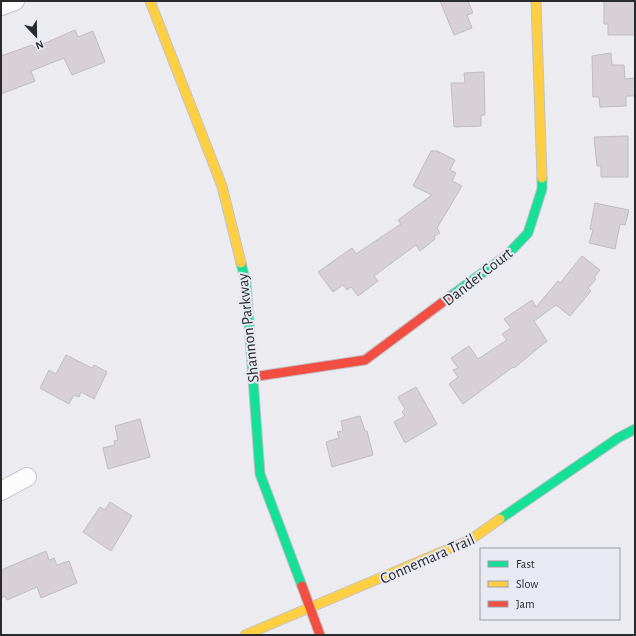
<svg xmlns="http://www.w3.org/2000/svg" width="636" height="636" viewBox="0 0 636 636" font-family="'Alegreya Sans',sans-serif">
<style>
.building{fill:#d7d0d7;stroke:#bebdc0}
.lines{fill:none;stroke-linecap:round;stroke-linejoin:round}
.street-casing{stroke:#c1c2c6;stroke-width:20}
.fast-casing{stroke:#c1c2c6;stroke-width:11}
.slow-casing{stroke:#c1c2c6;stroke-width:11}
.jam-casing{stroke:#c1c2c6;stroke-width:11}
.street{stroke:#fcfcfd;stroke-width:18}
.fast{stroke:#16e098;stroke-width:9}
.slow{stroke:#ffcf43;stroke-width:9}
.jam{stroke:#f24e42;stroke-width:9}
.labels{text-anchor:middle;stroke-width:4;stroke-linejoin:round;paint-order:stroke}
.street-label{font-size:16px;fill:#292a2d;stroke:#e8eaf3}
</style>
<rect width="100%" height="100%" fill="#ebebf0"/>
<path class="building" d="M 440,1 L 468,1 L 473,13 L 467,15 L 472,28 L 454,35 Z
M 604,1 L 635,1 L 635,35 L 608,35 L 608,24 L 604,24 Z
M 75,30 L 78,37 L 93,31 L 105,62 L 72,75 L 64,58 L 31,71 L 35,81 L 1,94 L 1,56 L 32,45 L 34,48 Z
M 611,53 L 612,65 L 624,65 L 625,79 L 635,78 L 635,96 L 626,96 L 626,106 L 600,107 L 599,97 L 593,97 L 592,56 Z
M 484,72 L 485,115 L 481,115 L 481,126 L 454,127 L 451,83 L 465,83 L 464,73 Z
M 628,136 L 628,177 L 601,177 L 601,166 L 597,166 L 594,137 Z
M 431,151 L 437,151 L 455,160 L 450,170 L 456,173 L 452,181 L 462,186 L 437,228 L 440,233 L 434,237 L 435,239 L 420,251 L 416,245 L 374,276 L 378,281 L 358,296 L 351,287 L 347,290 L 343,285 L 333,292 L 318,272 L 352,248 L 356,254 L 401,224 L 398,220 L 432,195 L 413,186 Z
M 595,203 L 629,210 L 625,225 L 620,224 L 615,249 L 589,243 L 593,230 L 590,229 Z
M 582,256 L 600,270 L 594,278 L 596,279 L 588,288 L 591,291 L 570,316 L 556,305 L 534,321 L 547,341 L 514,368 L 513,367 L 463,404 L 449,384 L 458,377 L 453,370 L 458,368 L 451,358 L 469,346 L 478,359 L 507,340 L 502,334 L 511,328 L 504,319 L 532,300 L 536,307 L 558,281 L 560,283 Z
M 66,355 L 92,368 L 94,365 L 107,372 L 94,399 L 81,392 L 79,397 L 74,395 L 69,404 L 40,388 L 49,370 L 56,374 Z
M 416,387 L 437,424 L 405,443 L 394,422 L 405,416 L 402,412 L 405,409 L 398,397 Z
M 360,416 L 365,431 L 367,431 L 373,455 L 332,467 L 326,442 L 339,438 L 337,432 L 343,431 L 341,421 Z
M 140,419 L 150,457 L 108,469 L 103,448 L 115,445 L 114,441 L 118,440 L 115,426 Z
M 110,502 L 132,516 L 111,551 L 83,532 L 100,507 L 105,510 Z
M 46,551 L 49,560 L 54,558 L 57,565 L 69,561 L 77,583 L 41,598 L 37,587 L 7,600 L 5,596 L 1,598 L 1,570 Z"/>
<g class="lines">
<defs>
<path id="street" d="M 1,6 L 15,1
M 1,491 L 27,477"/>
<path id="fast" d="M 241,263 L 246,283 L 260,474 L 302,586
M 451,296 L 507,255 L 528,233 L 542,189 L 542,178
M 500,519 L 618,438 L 635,429"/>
<path id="slow" d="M 150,1 L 222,186 L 241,263
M 536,1 L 542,178
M 245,635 L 470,540 L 500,519"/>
<path id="jam" d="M 252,377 L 365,360 L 451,296
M 302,586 L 320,635"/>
</defs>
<use href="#street" class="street-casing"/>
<use href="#fast" class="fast-casing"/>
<use href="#slow" class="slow-casing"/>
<use href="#jam" class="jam-casing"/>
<use href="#street" class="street"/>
<use href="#fast" class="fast"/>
<use href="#slow" class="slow"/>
<use href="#jam" class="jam"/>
</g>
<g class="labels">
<g class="street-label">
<text transform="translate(477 276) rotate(-38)" y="6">Dander Court</text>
<text transform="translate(247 328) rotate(-96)" y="6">Shannon Parkway</text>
<text transform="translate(427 558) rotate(-24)" y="6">Connemara Trail</text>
</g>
</g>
<rect width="636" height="636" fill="none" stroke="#292a2d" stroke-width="4"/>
<rect x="480" y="548" width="140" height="72" fill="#e8eaf3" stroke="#9c9da4"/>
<rect x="488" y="561" width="20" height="6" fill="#16e098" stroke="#9c9da4"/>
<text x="516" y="568" font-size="12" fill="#292a2d">Fast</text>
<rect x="488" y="581" width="20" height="6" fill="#ffcf43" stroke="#9c9da4"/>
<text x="516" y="588" font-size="12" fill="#292a2d">Slow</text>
<rect x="488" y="601" width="20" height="6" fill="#f24e42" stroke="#9c9da4"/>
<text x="516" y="608" font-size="12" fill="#292a2d">Jam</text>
<g transform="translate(36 36) rotate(158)" stroke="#e8eaf3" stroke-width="3" paint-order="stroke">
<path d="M0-3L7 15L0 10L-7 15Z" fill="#292a2d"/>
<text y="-6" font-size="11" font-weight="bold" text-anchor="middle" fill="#292a2d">N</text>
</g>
</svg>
